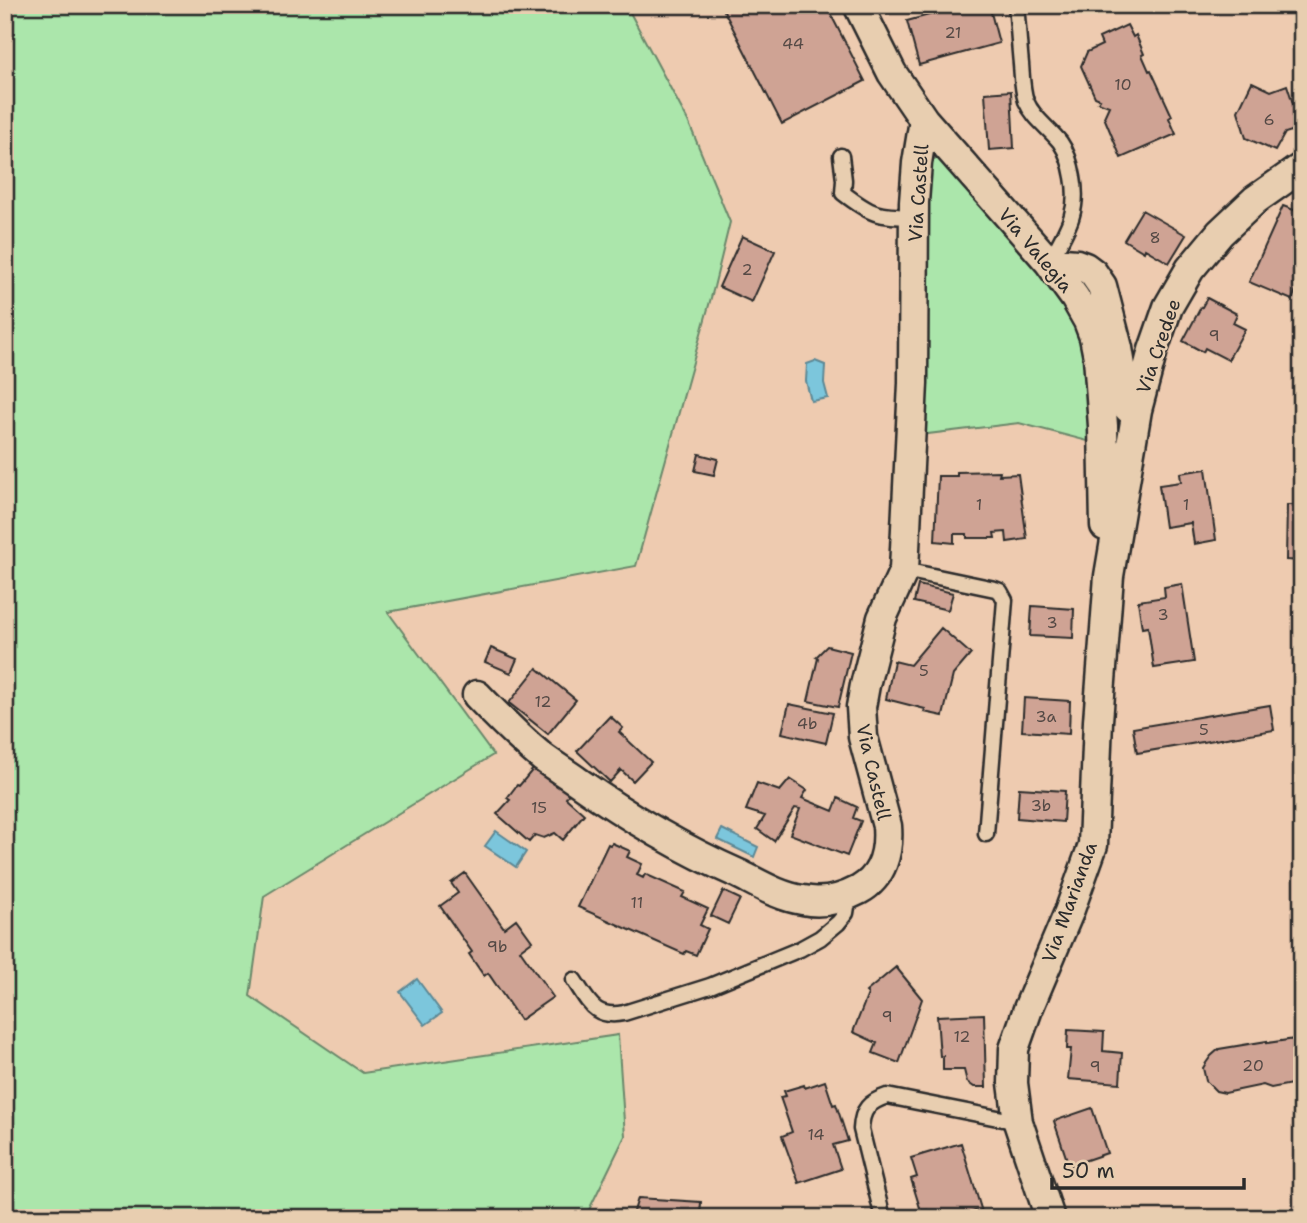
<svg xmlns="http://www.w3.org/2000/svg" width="1307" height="1223" viewBox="0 0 1307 1223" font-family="'Shantell Sans',sans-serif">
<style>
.green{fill:#abe6ab;stroke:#6b886b;stroke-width:2}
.water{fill:#7cc6dc;stroke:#5c8895;stroke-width:2}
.building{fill:#cfa394;stroke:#2b2b2b;stroke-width:2}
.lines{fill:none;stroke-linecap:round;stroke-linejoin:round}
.service-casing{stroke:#2b2b2b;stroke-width:19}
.minor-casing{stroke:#2b2b2b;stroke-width:33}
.service{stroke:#e8ceb0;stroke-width:14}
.minor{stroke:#e8ceb0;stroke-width:28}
.labels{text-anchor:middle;stroke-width:5;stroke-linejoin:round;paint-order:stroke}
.number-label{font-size:16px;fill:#544945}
.street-label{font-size:19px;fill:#2b2b2b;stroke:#e8ceb0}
</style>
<rect width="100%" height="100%" fill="#eecbb0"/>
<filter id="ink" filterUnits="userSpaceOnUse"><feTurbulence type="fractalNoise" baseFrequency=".0143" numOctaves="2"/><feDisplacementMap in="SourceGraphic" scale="14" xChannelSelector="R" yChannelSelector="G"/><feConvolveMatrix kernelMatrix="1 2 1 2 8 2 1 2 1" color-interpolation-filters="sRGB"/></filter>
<g filter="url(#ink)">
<path class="green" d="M 5,5 L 626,5 L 688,121 L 730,222 L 714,287 L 636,566 L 388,612 L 493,755 L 264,896 L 250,996 L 363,1073 L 618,1035 L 625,1136 L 585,1218 L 5,1218 Z
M 949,154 L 1024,244 L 1079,324 L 1095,443 L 1019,423 L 919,435 L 924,162 Z"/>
<path class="water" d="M 815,361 L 825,365 L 824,383 L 828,398 L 811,401 L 806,381 L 807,364 Z
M 722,829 L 758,847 L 754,857 L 717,839 Z
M 496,831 L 526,852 L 516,867 L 485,846 Z
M 417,979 L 442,1013 L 425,1025 L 400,992 Z"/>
<path class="building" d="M 721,5 L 826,5 L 865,81 L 782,124 Z
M 966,5 L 989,5 L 999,43 L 919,65 L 907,21 Z
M 1127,25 L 1133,37 L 1136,35 L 1144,54 L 1142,55 L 1149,71 L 1151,70 L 1172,116 L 1169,118 L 1176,134 L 1121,158 L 1104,117 L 1109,106 L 1098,102 L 1100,99 L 1095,97 L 1081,66 L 1087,52 L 1102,45 L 1099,38 Z
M 1252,82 L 1271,91 L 1287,85 L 1301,128 L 1285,133 L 1275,151 L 1246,138 L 1238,111 Z
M 1011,91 L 1014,148 L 989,150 L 985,93 Z
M 1283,206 L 1302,213 L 1302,275 L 1292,300 L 1249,282 Z
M 1142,210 L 1186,235 L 1169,263 L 1145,249 L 1144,252 L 1124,240 Z
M 742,236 L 775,251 L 752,302 L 719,287 Z
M 1207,298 L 1237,314 L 1233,323 L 1245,329 L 1228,360 L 1205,348 L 1203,352 L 1183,341 L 1201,307 L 1202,307 Z
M 699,454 L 718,459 L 714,475 L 695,471 Z
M 1206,469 L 1216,540 L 1194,544 L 1191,523 L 1165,527 L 1159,485 L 1181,482 L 1180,473 Z
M 1000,471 L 999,475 L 1018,474 L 1027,539 L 1007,542 L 1006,532 L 994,533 L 995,538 L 967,538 L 967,534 L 954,534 L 954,543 L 935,541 L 938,476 L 957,476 L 957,472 Z
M 1287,505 L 1302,505 L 1302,561 L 1286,560 Z
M 1182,584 L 1194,662 L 1154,668 L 1148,627 L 1142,628 L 1138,601 L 1165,597 L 1164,587 Z
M 918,585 L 953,593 L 948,610 L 914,602 Z
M 1032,606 L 1074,609 L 1073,638 L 1030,636 Z
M 941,628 L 971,654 L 953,675 L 943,716 L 924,712 L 925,709 L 886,699 L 894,661 L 910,665 Z
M 827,646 L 851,652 L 838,707 L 808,701 L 818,658 L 816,657 Z
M 491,648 L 517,659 L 511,673 L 485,662 Z
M 537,668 L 576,700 L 548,734 L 509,703 Z
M 1024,698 L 1070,701 L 1069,734 L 1022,731 Z
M 789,704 L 833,713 L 826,743 L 782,733 Z
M 1270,705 L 1274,730 L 1137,753 L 1133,728 Z
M 610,716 L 623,728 L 619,732 L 651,762 L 633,781 L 621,770 L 610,782 L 577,751 Z
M 539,762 L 571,790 L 566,798 L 584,814 L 563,840 L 555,833 L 544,838 L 535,835 L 529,842 L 497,814 L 510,800 L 507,798 L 517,785 L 519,786 Z
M 790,779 L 807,790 L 802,798 L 833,811 L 838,798 L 857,807 L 853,818 L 861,821 L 847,856 L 790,834 L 800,809 L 795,808 L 774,841 L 757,829 L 765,816 L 746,810 L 757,783 L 780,791 Z
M 1019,788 L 1065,791 L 1063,822 L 1017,818 Z
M 612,843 L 630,851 L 627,857 L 642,864 L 637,875 L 643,878 L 645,874 L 685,892 L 682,897 L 708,909 L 700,925 L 708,929 L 696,955 L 686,951 L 684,954 L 578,907 L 608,844 L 610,845 Z
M 465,873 L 504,928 L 516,919 L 532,941 L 520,950 L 553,997 L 520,1020 L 488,973 L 484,976 L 469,954 L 472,952 L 440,906 L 458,893 L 451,883 Z
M 723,891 L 740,899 L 728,924 L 711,916 Z
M 896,967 L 922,999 L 899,1063 L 873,1053 L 877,1043 L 853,1032 L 868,994 L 866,992 Z
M 984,1014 L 986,1087 L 974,1087 L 967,1082 L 964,1070 L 943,1070 L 943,1056 L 940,1057 L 937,1016 Z
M 1068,1030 L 1104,1032 L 1103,1051 L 1122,1053 L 1120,1083 L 1068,1079 L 1071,1049 L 1067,1049 Z
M 1302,1038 L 1302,1082 L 1271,1088 L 1263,1085 L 1225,1093 L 1216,1091 L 1206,1081 L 1203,1068 L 1206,1063 L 1211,1056 L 1219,1049 L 1267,1041 L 1267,1043 Z
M 825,1081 L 833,1105 L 836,1104 L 848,1141 L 833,1145 L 841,1169 L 799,1183 L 782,1136 L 792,1132 L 780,1097 L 786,1096 L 784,1091 L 804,1085 L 805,1088 Z
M 1092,1108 L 1107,1153 L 1069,1166 L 1054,1121 Z
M 961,1143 L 982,1212 L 976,1214 L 975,1211 L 955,1218 L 929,1218 L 927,1210 L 921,1211 L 911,1179 L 917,1177 L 911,1158 Z
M 638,1198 L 701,1202 L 700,1218 L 632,1218 Z
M 975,1211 L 977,1218 L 955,1218 Z"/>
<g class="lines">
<defs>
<path id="service" d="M 1016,5 C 1018,25 1019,44 1021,64 C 1022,76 1022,89 1026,101 C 1033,118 1049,128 1060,142 C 1067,152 1071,165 1073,177 C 1080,213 1066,231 1049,262
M 841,156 L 844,180 L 843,193 C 873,216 877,216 914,217
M 904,570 L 995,589 L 1000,591 L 1005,600 L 986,834
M 574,980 C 589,1002 594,1019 624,1013 L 710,986 L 800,949 L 820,938 L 838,923 L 846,913 L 849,894
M 883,1218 L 861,1129 C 862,1109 869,1102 887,1096 L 1018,1122"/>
<path id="minor" d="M 858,5 L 892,73 L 924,120 L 1049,262 L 1075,298 L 1088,321 L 1094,337 L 1098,357 L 1103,426 L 1105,526
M 1049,262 L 1077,264 L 1085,267 L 1093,273 L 1102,286 L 1118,348 L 1121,366 L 1123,402 L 1129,409 L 1137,410
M 477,695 C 498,717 519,738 542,757 C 554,766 566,773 577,781 C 628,817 682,849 739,874 C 759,884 780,897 803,900 C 822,904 842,899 859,890 C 883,877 889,851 887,826 L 863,737 L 861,707 L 865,685 L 882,618 L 904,570 L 913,383 L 914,202 L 917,163 L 924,120
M 1050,1218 L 1018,1122 L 1013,1083 L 1014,1049 L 1028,1009 L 1069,912 L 1093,845 L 1098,721 L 1109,576 L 1137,410 L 1153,350 L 1168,307 L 1190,269 L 1220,233 L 1255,200 L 1302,167"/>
</defs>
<use href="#service" class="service-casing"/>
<use href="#minor" class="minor-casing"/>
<use href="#service" class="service"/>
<use href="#minor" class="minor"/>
</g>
</g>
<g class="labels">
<g class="number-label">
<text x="953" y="38">21</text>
<text x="793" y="49">44</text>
<text x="1123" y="90">10</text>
<text x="1269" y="125">6</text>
<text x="1155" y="243">8</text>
<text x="747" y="275">2</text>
<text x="1214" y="341">9</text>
<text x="979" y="510">1</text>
<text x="1186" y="510">1</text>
<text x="1163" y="620">3</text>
<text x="1052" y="628">3</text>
<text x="924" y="676">5</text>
<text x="543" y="707">12</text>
<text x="1046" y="722">3a</text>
<text x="807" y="729">4b</text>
<text x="1204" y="735">5</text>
<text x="1041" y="811">3b</text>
<text x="539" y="813">15</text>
<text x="637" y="908">11</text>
<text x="497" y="952">9b</text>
<text x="887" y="1022">9</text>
<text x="962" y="1042">12</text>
<text x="1253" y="1071">20</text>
<text x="1095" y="1072">9</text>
<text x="816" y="1140">14</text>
</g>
<g class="street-label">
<text transform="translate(918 193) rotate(-86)" y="7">Via Castell</text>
<text transform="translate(1036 250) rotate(50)" y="7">Via Valegia</text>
<text transform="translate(1158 346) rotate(-71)" y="7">Via Credee</text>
<text transform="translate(874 772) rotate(77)" y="7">Via Castell</text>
<text transform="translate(1069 902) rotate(-70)" y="7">Via Marianda</text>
</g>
</g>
<rect width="1307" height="1223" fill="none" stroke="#e8ceb0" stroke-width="28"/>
<rect x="14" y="14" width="1279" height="1195" fill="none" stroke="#2b2b2b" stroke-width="2.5" filter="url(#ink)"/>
<path d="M1052 1178v10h192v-10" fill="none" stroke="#2b2b2b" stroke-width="3.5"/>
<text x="1062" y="1178" font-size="21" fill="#2b2b2b" stroke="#e8ceb0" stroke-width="5" paint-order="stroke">50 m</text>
</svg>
